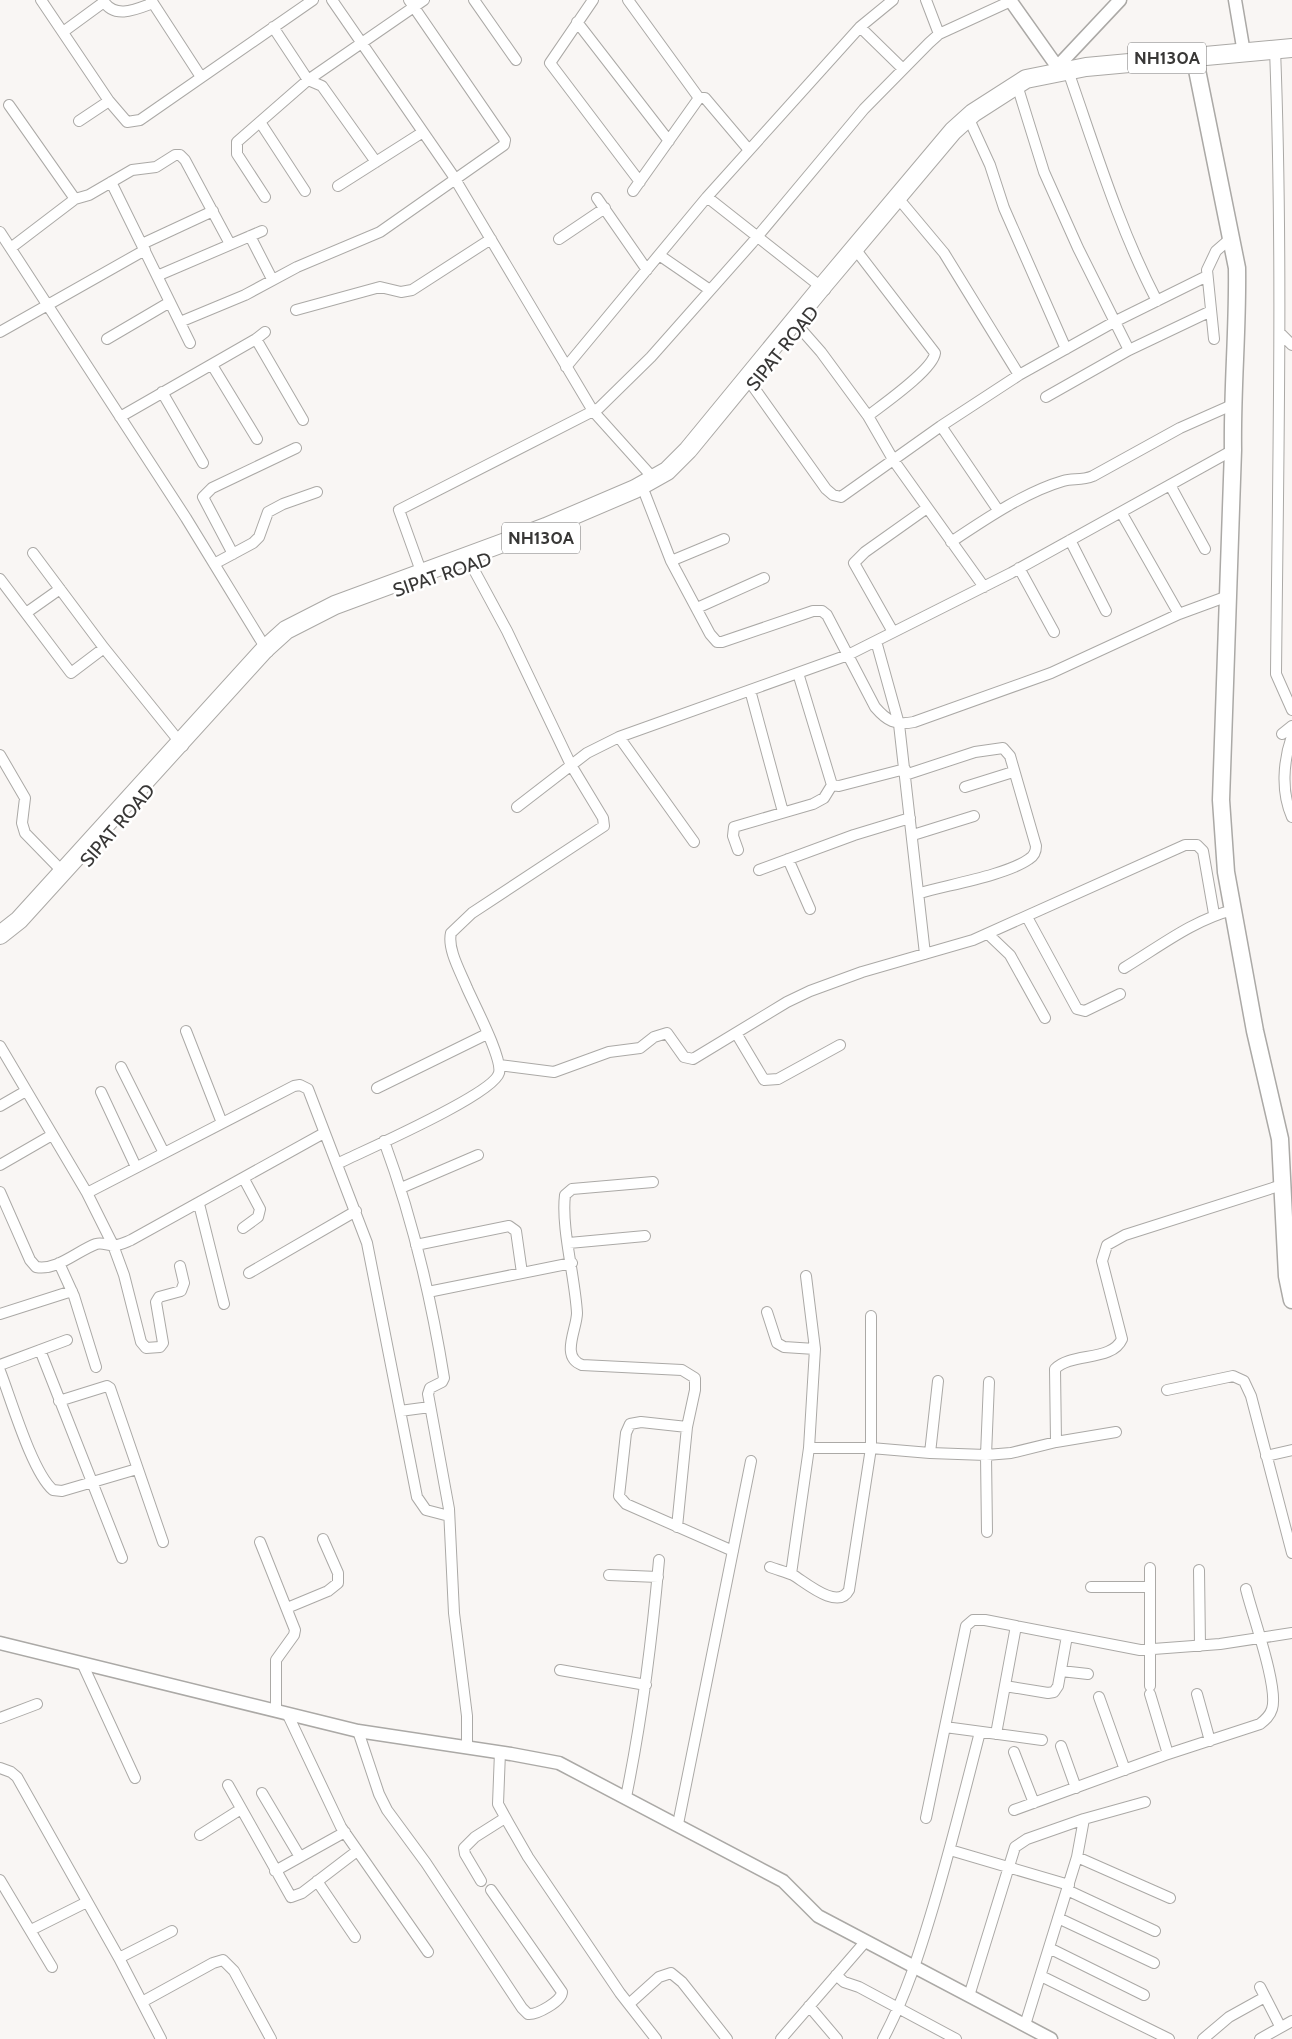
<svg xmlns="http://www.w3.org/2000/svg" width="1292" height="2039" viewBox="0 0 1292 2039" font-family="Cabin,sans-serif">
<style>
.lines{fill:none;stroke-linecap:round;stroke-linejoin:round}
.minor-casing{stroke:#aba9a6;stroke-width:12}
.tertiary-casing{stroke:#aba9a6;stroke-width:15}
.primary-casing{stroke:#aba9a6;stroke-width:19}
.trunk-casing{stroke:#aba9a6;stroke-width:20}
.minor{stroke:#fff;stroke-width:10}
.tertiary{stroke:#fff;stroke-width:12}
.primary{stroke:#fff;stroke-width:16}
.trunk{stroke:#fff;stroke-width:18}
.labels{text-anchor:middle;stroke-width:5;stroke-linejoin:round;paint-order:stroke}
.shield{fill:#fff;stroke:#747372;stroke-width:1}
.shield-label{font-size:18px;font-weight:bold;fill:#383736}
.street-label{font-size:19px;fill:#383736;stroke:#fff}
</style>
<rect width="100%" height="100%" fill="#f9f6f4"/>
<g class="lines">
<defs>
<path id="minor" d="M 41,0 L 109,101 L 127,122 L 140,120 L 313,0
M 103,0 C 114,20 137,9 153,3
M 151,0 L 201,77
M 332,0 L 452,174 L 593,411 L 655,480
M 474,0 L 516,60
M 593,0 L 550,63 L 640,182
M 628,0 L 699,98 L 633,191
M 926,0 L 939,34
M 577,22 L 669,141
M 273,27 L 308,80 L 322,86 L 376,162
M 860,27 L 903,69
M 63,32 L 104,2
M 1275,49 C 1283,258 1278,466 1276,674 L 1292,710
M 1068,71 C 1095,148 1119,228 1157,301
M 1017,85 L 1044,172 L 1078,248 L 1129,350
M 699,98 L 705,98 L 749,150
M 9,105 L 75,199 L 12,247
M 968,117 L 990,165 L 1004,208 L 1066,349
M 79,121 L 109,101
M 260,122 L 305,191
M 111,182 L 190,343
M 338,186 L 423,132
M 265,197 L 237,154 L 237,142 L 308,80 L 424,0
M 707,197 L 825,290
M 597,198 L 647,270
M 75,199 L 89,195 L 132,170 L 156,167 L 175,155 L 180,155 L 185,160 L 230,244
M 903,204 L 944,253 L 1019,375
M 0,232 L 186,518 L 268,652
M 250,236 L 272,279
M 559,239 L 605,208
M 142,244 L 213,211
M 859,254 L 935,353 C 933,370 882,405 868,416
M 659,255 L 710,290
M 157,276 L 262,231
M 296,310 L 380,287 L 401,292 L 412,290 L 491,239
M 180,322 L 245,295 L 297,267 L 380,232 L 504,145 L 505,140 L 409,0
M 799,327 L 821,352 L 868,416 L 894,461 L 984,587
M 0,332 L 145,250
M 1280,333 L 1292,345
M 107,339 L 170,302
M 256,339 L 303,420
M 1214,339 L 1207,270 L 1216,251 L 1231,238
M 212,365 L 257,439
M 566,367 L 707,197 L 860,27 L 893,0
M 752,385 L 826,489 L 833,495 L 841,497 L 941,426 L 1019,375 L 1114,322 L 1207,276
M 162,392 L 203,463
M 1046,397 L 1129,350 L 1211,311
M 120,417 L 256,339 L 265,332
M 941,426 L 998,510
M 1170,485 L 1205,549
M 645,494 L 671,561 L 710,634 L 717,642 L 722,642 L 813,611 L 822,611 L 827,615 L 875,707 C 887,721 896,726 914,722 L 1051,673 L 1179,614 L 1228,596
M 1121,512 L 1179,614
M 1070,540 L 1106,611
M 951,542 C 984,520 1025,492 1063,481 C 1073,478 1081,481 1093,476 L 1180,428 L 1232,405
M 33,553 L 104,648 L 183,746
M 233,554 L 203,497 L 212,488 L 296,448
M 671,561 L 724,539
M 214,564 L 253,543 L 259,537 L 268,512 L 283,504 L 317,492
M 1019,568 L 1054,632
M 422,574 L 399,510 L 599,408 L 651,357 L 752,243 L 864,109 L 929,43 L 939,34 L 1011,1
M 0,579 L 71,673 L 104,648
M 697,608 L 764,578
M 26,613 L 60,589
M 893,632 L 854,563 L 865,552 L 927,508
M 876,641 L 899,724 L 925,954
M 798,673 L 832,785 L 839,786 L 905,769
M 750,690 L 783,812
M 1282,734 L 1292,726
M 1292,736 C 1283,762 1281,792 1292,817
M 619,737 L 694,842
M 0,755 L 25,798 L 22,823 L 25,833 L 63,872
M 905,775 L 975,752 L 1003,748 L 1010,756 L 1036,846 C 1036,852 1034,856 1029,859 C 1007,875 947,885 920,893
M 965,787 L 1013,772
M 517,807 L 587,753 L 619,737 L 848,655 L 1011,573 L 1233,450
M 913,835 L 974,816
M 738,850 L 733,836 L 734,827 L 813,804 L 824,798 L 832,785
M 788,859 L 810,909
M 759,870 L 854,835 L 910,818
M 1027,917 L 1077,1009 L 1085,1011 L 1120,994
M 988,934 L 1010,955 L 1045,1018
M 1124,968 C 1159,947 1193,920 1233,910
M 186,1031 L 222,1123
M 736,1033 L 764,1080 L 778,1079 L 840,1045
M 0,1046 L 87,1193 L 113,1245 L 124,1275 L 141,1342 L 146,1348 L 160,1347 L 163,1343 L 156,1302 L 159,1297 L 181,1291 L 184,1283 L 180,1266
M 499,1065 L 554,1072 L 609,1052 L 640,1048 L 654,1037 L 667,1033 L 684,1057 L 693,1059 L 787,1002 L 810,991 L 862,972 L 973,940 L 1185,845 L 1197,845 L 1203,851 L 1214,914
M 121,1067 L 164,1153
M 377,1088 L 487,1034
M 101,1092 L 136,1167
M 0,1106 L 26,1091
M 384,1141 C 412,1217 431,1297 444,1378 L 442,1382 L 430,1388 L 428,1394 L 449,1509 L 454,1613 L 467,1716 L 467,1748
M 337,1164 C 363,1151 493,1095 499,1073 C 503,1059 474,1004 467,988 C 461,973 447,949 451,933 L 472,913 L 604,826 L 603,818 L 571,765 L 507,631 L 467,557
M 0,1165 L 52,1135
M 653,1182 L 572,1189 L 565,1195 C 561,1228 575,1277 577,1313 C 577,1329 560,1357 582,1365 L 682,1370 L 695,1378 L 695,1390 L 687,1427 L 677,1527
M 401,1188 L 478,1155
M 0,1192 L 30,1260 L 36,1267 C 57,1271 77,1251 96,1244 C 103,1242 108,1246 115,1245 C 121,1245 126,1242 131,1240 L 324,1133
M 87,1193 L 294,1086 L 300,1085 L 308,1089 L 367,1243 L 417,1497 L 426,1510 L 449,1516
M 199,1204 L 224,1304
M 243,1228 L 258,1217 L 260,1209 L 244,1179
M 569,1243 L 645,1236
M 416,1245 L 509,1226 L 516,1231 L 522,1273
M 59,1263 L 74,1296 L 96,1367
M 249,1273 L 356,1211
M 428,1292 L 572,1263
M 767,1312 L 777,1343 L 784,1347 L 815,1349
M 0,1314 L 72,1291
M 40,1350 L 122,1558
M 0,1365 L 67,1340
M 0,1371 C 11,1399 32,1472 53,1490 L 62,1491 L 137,1469
M 1167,1390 L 1233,1376 L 1244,1381 L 1251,1396 L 1292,1553
M 59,1401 L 107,1386 L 110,1388 L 163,1542
M 400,1411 L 430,1407
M 687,1427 L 641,1422 L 630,1424 L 626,1433 L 619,1496 L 626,1504 L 733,1551
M 1056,1442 L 1055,1369 C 1071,1352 1112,1362 1122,1339 L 1102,1261 L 1107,1245 L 1125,1235 L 1282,1185
M 809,1448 L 871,1448 L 930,1453 L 986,1455 L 1011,1453 L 1056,1442 L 1116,1432
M 930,1453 L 938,1381
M 1266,1456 L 1292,1450
M 987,1532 L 986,1455 L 989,1382
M 260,1542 L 295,1630 L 294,1635 L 276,1660 L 276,1711
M 770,1567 C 778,1570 786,1572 793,1575 C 805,1582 838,1611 849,1590 L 871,1448 L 871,1316
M 1150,1568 L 1150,1686
M 1199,1570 L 1200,1646
M 791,1574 L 809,1448 L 815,1349 L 806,1276
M 609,1575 L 658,1577
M 1091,1587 L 1150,1587
M 287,1608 L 328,1591 L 338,1583 L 338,1573 L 323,1539
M 82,1663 L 135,1778
M 560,1670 L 646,1685
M 1061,1671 L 1088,1674
M 1005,1686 L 1048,1693 L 1054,1692 L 1058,1686 L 1067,1636
M 1150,1694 L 1168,1754
M 1197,1694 L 1210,1741
M 1099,1697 L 1125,1770
M 287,1713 L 341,1827 L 428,1952
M 0,1718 L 37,1704
M 945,1727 L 1042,1740
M 358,1731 L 379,1794 L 387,1810 L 426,1863 L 522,2008 L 528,2014 C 537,2015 562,2001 562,1992 L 491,1890
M 996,1734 L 1016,1626
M 1061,1746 L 1076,1788
M 500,1752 L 498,1804 L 509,1824 L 528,1857 L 620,1993 L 656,2039
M 1014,1752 L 1034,1803
M 0,1768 L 11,1772 L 17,1777 L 119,1958 L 161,2039
M 228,1785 L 291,1897 L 302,1893 L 357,1851
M 262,1793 L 300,1857
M 626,1797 C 642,1719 652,1640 659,1560
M 1014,1810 L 1165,1755 L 1260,1724 C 1265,1720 1270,1716 1272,1709 C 1279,1688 1252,1614 1246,1589
M 926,1818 L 966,1626 L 973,1620 L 985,1620 L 1140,1650 L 1220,1644 L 1292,1633
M 678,1824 L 751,1461
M 200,1835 L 241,1809
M 950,1850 L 1069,1885
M 1077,1857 L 1170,1898
M 275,1871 L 345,1832
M 0,1880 L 52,1967
M 317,1881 L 355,1937
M 481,1881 L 465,1854 L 464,1848 L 475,1837 L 505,1818
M 1067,1890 L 1155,1931
M 1058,1918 L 1154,1963
M 31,1930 L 87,1902
M 1049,1948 L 1144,1995
M 119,1958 L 172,1931
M 836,1975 L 844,1982 L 859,1987 L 956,2039
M 1041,1976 L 1169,2039
M 1260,1987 L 1280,2026
M 969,1996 L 1015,1847 L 1027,1839 L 1084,1819 L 1145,1802
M 142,2002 L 213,1963 L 223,1960 L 234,1971 L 271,2039
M 629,2004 L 659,1977 L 671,1973 L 682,1982 L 727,2039
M 809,2006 L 837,2039
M 1025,2025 L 1077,1857 L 1084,1819
M 781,2039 L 865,1942
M 883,2039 C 906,1996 920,1951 934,1904 C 951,1847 965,1790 980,1732
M 1203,2039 L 1229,2017 L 1265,1997
M 1260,2039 L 1292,2021"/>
<path id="tertiary" d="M 1010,0 L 1061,72
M 1235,0 L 1244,53
M 1057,67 L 1120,0
M 0,1643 L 358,1731 L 511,1754 L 559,1763 L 783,1881 L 818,1916 L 1051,2039"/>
<path id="primary" d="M 1194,55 L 1237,268 C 1238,329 1232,389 1233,450 L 1221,800 L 1226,872 L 1255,1031 L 1280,1139 L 1287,1276 L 1292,1300"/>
<path id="trunk" d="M 0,935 L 19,920 L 265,649 L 286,630 L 335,605 L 546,527 L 635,489 L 667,471 L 688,450 L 821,288 L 953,131 L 973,113 L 1026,79 L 1086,67 L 1292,48"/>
</defs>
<use href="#minor" class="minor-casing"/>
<use href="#tertiary" class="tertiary-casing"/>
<use href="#primary" class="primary-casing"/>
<use href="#trunk" class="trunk-casing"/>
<use href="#minor" class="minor"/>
<use href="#tertiary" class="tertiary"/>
<use href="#primary" class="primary"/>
<use href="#trunk" class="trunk"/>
</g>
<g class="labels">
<g class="shield">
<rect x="1128" y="42.5" width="78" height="31" rx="4"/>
<rect x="502" y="522.5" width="78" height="31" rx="4"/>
</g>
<g class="shield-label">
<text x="1167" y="64">NH130A</text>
<text x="541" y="544">NH130A</text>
</g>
<g class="street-label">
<text transform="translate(782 348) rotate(-51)" y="7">SIPAT ROAD</text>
<text transform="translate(442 574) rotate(-19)" y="7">SIPAT ROAD</text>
<text transform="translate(117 825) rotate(-49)" y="7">SIPAT ROAD</text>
</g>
</g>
</svg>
